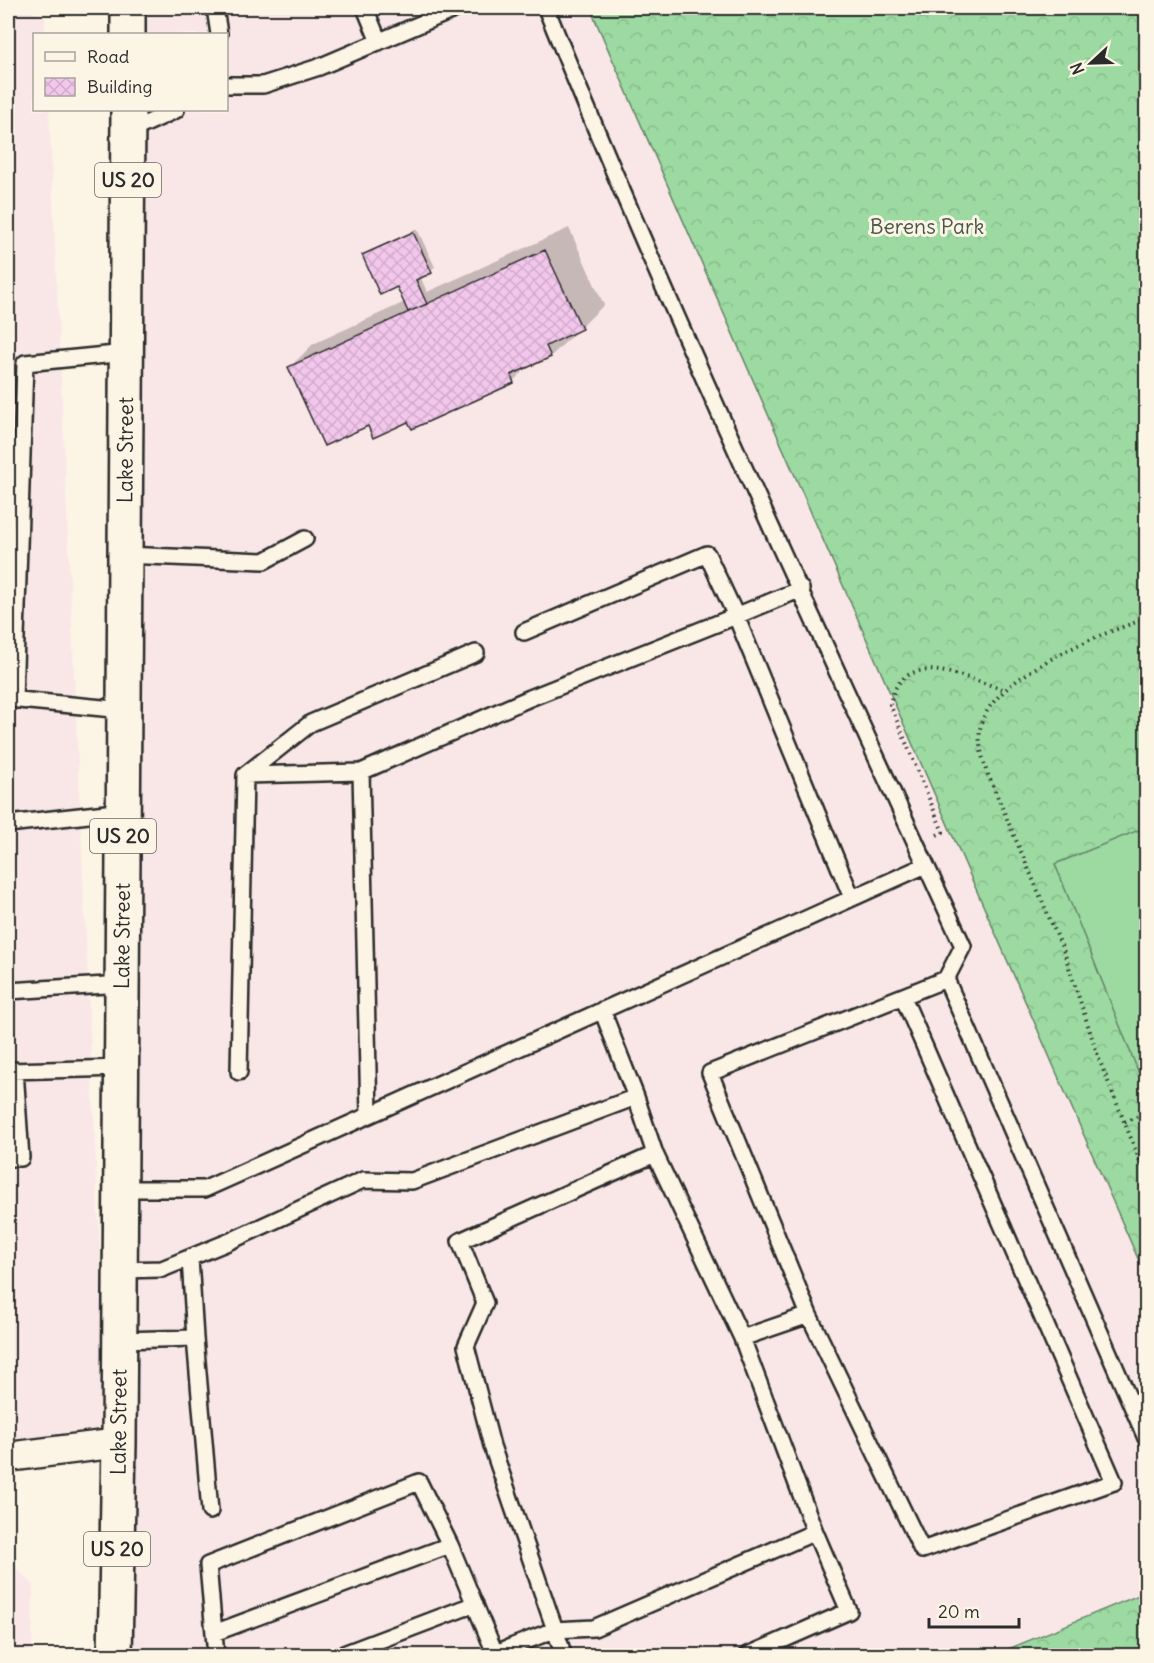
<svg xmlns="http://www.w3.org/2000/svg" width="1154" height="1663" viewBox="0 0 1154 1663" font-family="Delius,sans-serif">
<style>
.built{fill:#f9e7e7}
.forest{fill:url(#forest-crowns);stroke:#648266;stroke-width:1.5}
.pitch{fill:#9cdaa2;stroke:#648266;stroke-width:1.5}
.shadow{fill:#0003}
.building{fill:url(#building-cross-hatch);stroke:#2b2b2b;stroke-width:1.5}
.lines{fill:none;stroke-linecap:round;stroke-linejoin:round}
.service-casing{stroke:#2b2b2b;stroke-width:20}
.minor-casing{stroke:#2b2b2b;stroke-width:33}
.primary-casing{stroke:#2b2b2b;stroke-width:38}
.path{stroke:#2b2b2b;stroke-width:4;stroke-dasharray:1.5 4.5;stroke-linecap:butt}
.service{stroke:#fcf5e5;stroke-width:15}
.minor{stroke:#fcf5e5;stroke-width:28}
.primary{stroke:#fcf5e5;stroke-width:33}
.labels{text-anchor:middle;stroke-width:6;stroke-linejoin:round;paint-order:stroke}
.shield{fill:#fcf5e5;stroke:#6a6863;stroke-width:1.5}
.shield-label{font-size:20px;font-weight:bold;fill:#2b2b2b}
.park-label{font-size:21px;fill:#475749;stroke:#fcf5e5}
.street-label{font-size:21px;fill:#2b2b2b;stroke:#fcf5e5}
</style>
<defs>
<pattern id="forest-crowns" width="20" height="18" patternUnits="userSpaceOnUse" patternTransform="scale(1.5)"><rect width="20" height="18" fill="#9cdaa2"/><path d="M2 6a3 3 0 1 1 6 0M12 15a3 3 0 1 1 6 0" fill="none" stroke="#87bb8c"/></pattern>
<pattern id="building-cross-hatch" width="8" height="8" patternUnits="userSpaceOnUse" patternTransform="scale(1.5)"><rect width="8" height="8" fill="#f3c7ec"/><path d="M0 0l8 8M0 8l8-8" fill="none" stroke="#d0abcb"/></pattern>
</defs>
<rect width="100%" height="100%" fill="#fcf5e5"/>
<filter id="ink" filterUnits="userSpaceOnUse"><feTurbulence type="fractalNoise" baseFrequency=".0167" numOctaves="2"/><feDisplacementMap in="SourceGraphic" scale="12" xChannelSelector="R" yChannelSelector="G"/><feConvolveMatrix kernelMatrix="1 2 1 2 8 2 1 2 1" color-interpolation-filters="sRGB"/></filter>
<g filter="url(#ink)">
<path class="built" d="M 8,8 L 23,8 L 45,17 L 45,34 L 34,34 L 34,110 L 49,110 L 108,1434 L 8,1447 Z
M 139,8 L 590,8 L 1146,1276 L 1146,1592 L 994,1655 L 131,1656 L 140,110 L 226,110 L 226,34 L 139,34 Z
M 8,1561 L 33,1584 L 32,1655 L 8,1655 Z"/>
<path class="forest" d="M 590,8 L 1146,8 L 1146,1277 Z
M 1146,1592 L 1146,1655 L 994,1655 Z"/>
<path class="pitch" d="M 1146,827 L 1146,1067 L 1138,1071 L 1055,864 Z"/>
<path class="shadow" d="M 569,228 L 604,305 L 551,356 L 529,366 L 513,381 L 409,420 L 368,424 L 290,367 L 313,344 L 405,302 L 398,285 L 364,255 L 368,252 L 417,229 L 435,267 L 420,276 L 427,292 Z"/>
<path class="building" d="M 413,232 L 432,273 L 416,280 L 427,304 L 408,312 L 397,287 L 380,295 L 362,255 Z
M 545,250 L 582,329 L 546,346 L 551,357 L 511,375 L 514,383 L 412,429 L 408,422 L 373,438 L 368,426 L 324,446 L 288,367 Z"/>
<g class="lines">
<defs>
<path id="service" d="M 215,8 L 219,34
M 365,8 L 379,42
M 546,8 C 674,325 821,635 963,946 L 946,979 L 1146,1438
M 226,85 L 263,85 L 319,67 L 458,8
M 128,132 L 176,110
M 125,555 L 264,561 L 305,539
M 524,632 L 707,554 L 736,616 L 801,589
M 8,699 L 124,710
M 14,699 L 25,363 L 126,353
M 361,772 L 530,698 L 736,616 L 852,898
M 245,775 L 311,723 L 476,653
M 8,824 L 124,811
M 8,991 L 123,984
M 903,997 L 1114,1482 L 922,1550 L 809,1315 L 710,1073 L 946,979
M 602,1010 L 636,1097
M 8,1071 L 122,1068
M 239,1072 L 245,775 L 361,772 L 369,1115
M 8,1158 L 21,1158 L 15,1070
M 121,1189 L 205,1189 L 926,865
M 190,1258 L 195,1338
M 120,1270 L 162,1269 L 228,1242 L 363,1180 L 412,1181 L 636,1097 L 655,1154 L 742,1338 L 815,1532 L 594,1628 L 554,1630 L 488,1656
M 742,1338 L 809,1315
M 120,1340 L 195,1338 L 210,1511
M 214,1633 L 450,1545
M 216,1656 L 208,1565 L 419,1482 L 450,1545 L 495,1653
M 338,1656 L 475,1604
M 564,1656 L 492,1446 L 466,1346 L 485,1303 L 460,1241 L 655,1154
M 746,1656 L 849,1611 L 815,1532"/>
<path id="minor" d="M 8,1457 L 119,1443"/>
<g id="primary">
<path d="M 128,8 L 128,34"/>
<path id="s1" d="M 115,1656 L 119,1443 L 128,110"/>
</g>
</defs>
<use href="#service" class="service-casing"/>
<use href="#minor" class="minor-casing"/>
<use href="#primary" class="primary-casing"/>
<path class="path" d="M 1146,619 C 1103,632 993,676 981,725 C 977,740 982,755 986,770 L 1064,952 L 1099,1059 L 1146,1176
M 937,835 L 943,832 L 890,704 C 902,645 966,679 1006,690
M 1125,1122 L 1146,1113"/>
<use href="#service" class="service"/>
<use href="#minor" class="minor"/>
<use href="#primary" class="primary"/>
</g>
</g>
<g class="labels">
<g class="shield">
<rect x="95" y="163" width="66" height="34" rx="4.5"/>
<rect x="90" y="819" width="66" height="34" rx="4.5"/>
<rect x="84" y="1532" width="66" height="34" rx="4.5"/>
</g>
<g class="shield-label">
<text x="128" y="187">US 20</text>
<text x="123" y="843">US 20</text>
<text x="117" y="1556">US 20</text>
</g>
<g class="park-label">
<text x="927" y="234">Berens Park</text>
</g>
<g class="street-label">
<text dy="7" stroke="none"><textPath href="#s1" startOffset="1206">Lake Street</textPath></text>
<text dy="7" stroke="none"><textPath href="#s1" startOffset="720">Lake Street</textPath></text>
<text dy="7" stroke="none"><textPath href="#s1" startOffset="234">Lake Street</textPath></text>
</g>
</g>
<rect width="1154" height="1663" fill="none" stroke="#fcf5e5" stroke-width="30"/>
<rect x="15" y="15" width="1124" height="1633" fill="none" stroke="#2b2b2b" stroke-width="2" filter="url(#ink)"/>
<rect x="33" y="33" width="195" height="78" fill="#fcf5e5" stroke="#a8a49b" stroke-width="1.5"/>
<rect x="45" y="52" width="30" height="9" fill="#fcf5e5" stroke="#a8a49b" stroke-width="1.5"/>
<text x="87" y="63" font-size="18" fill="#2b2b2b">Road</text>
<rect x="45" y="78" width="30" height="18" fill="url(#building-cross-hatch)" stroke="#a8a49b" stroke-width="1.5"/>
<text x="87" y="93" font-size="18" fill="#2b2b2b">Building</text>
<g transform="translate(1091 63) rotate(248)" stroke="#fcf5e5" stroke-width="4.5" paint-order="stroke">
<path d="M0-4.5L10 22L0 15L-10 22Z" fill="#2b2b2b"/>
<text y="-9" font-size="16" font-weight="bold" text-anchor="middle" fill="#2b2b2b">N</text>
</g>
<path d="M929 1618v9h90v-9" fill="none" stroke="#2b2b2b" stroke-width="3"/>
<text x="938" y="1618" font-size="18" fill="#2b2b2b" stroke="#fcf5e5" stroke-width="4.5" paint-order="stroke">20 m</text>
</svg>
